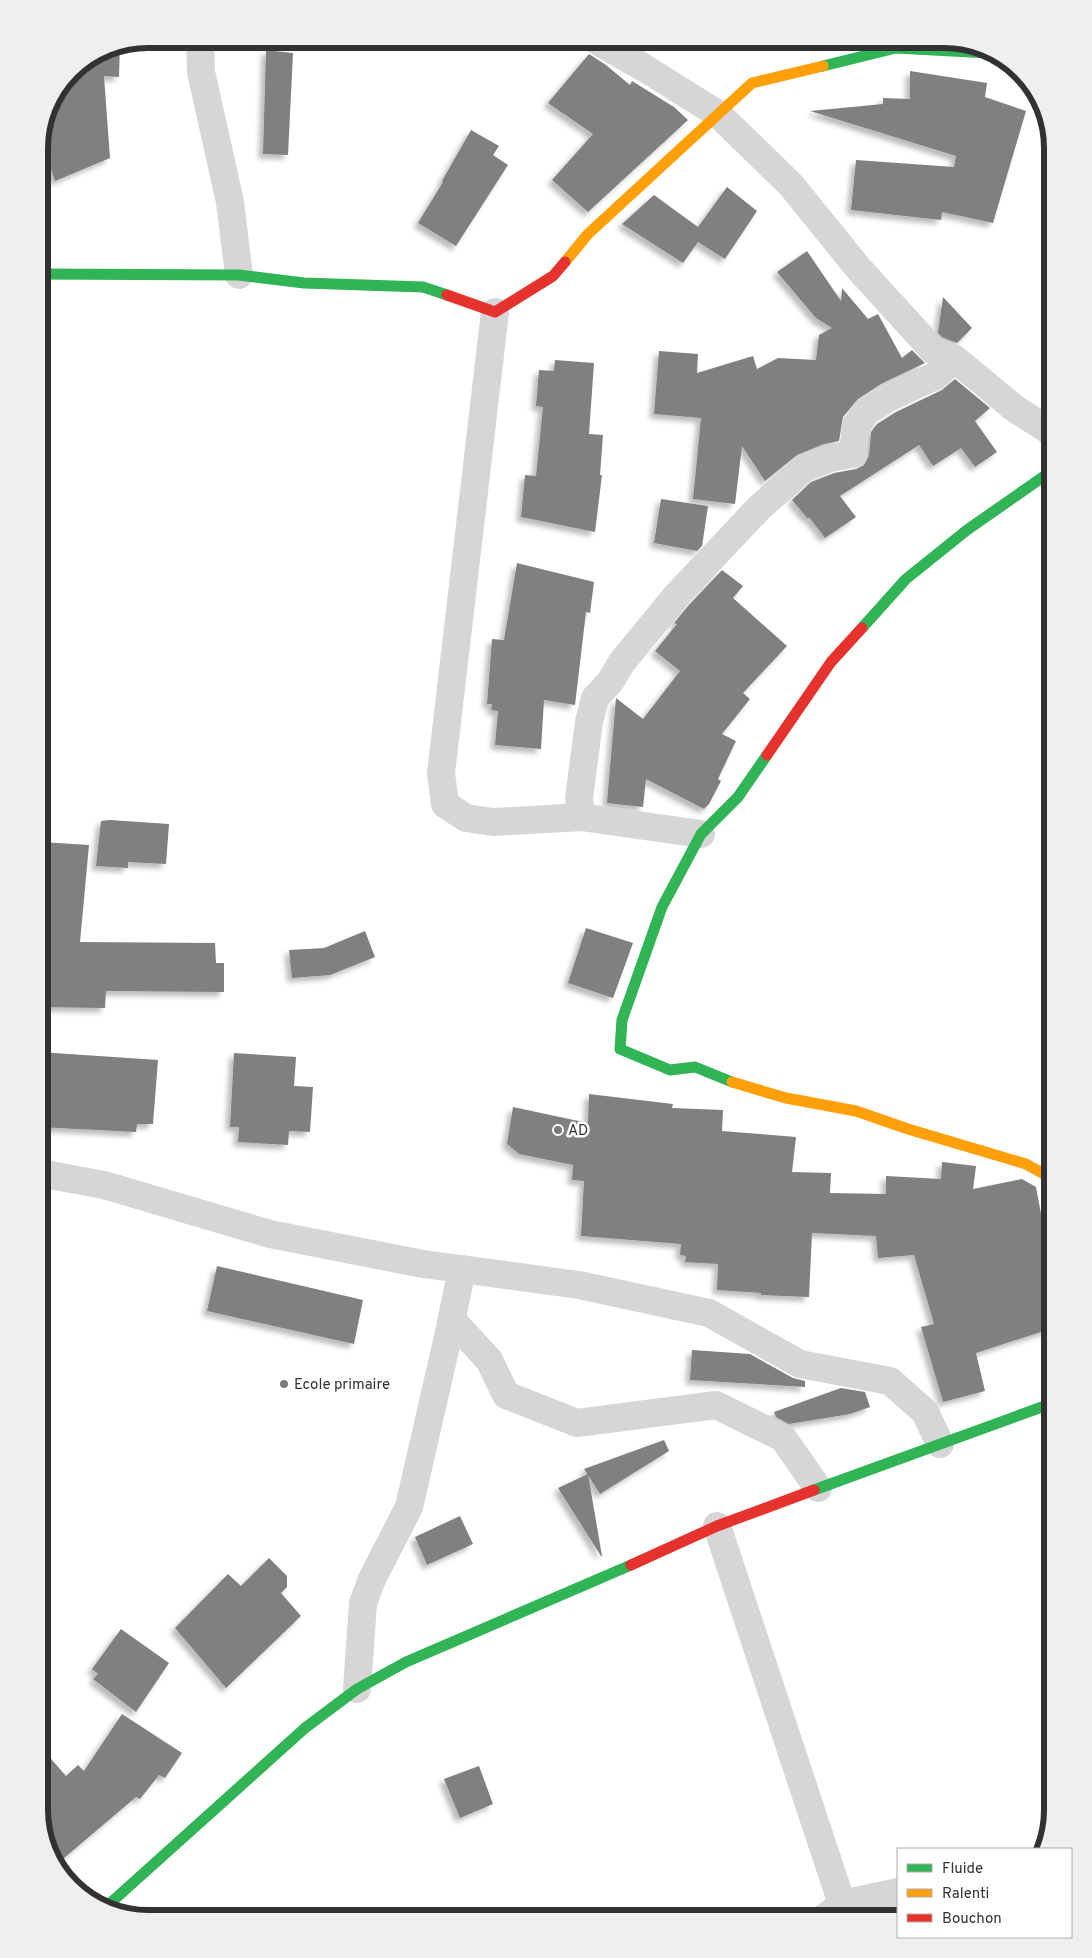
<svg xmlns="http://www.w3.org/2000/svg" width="1092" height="1958" viewBox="0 0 1092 1958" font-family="Overpass,sans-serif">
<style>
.building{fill:#808080;filter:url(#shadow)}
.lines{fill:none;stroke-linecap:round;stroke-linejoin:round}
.street{stroke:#d6d6d6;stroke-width:28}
.fast{stroke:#30b455;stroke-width:11}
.slow{stroke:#ff9f0a;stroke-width:11}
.jam{stroke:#e5322d;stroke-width:11}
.poi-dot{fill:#7a7a7a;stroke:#fff;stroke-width:2}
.labels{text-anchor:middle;stroke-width:5;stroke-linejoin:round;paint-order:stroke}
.poi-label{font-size:15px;fill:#323232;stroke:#fff;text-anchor:start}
.rim{fill:none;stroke:#323232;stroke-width:6}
</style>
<defs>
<filter id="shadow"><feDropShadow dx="-4.5" dy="4.5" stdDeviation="2.5" flood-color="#0004"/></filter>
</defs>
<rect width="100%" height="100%" fill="#fff"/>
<path class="building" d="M 120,44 L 119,77 L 104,76 L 110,158 L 55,181 L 40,135 L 47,105 L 71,70 L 106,47 Z
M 266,50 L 293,53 L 288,155 L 263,154 Z
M 589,54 L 606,65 L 630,85 L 632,81 L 674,107 L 688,120 L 588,212 L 552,180 L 593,134 L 548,103 Z
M 910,71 L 987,83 L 985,97 L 1026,111 L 993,223 L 942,212 L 941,220 L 851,210 L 856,160 L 954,167 L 956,156 L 810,111 L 883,104 L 883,98 L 910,99 Z
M 471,130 L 499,146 L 493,155 L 508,165 L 456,246 L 418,223 L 443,182 L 442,181 Z
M 727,187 L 757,211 L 725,259 L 698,242 L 683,263 L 622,224 L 654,195 L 698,227 Z
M 807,251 L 841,301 L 842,288 L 868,319 L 878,314 L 902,358 L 912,350 L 925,363 L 881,384 L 858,399 L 843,417 L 839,441 L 824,444 L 797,455 L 765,481 L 742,446 L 735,504 L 693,499 L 701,418 L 654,414 L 659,351 L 698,354 L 697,373 L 753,356 L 757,369 L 778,358 L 816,360 L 819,335 L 832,328 L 816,318 L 777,272 Z
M 943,297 L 972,328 L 957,343 L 942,337 L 938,333 Z
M 555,360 L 594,363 L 589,434 L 603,435 L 600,475 L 602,475 L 595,532 L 521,517 L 525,475 L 536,476 L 543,407 L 536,406 L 539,370 L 554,371 Z
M 955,379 L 990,408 L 975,421 L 997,452 L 975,467 L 961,448 L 933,466 L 919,445 L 840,496 L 856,517 L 825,538 L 809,517 L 808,519 L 792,500 L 811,482 L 834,473 L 856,469 L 864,465 L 869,456 L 871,432 L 877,424 L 896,412 L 942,390 Z
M 661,499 L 708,506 L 702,546 L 697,551 L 654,543 Z
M 517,563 L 594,582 L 590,613 L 586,612 L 575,705 L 544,700 L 541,749 L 495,745 L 498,711 L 491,710 L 492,704 L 487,704 L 492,639 L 504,640 Z
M 722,570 L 743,586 L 733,598 L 787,646 L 743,693 L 750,699 L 722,734 L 736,741 L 718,779 L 721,781 L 709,804 L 704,809 L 646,779 L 643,807 L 607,803 L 616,698 L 643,719 L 680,671 L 655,651 L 677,624 L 674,623 L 689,605 Z
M 110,820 L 169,824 L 166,864 L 128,862 L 128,868 L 96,866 L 101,821 Z
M 42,842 L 89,845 L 80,942 L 215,943 L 216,963 L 224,963 L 224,992 L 106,991 L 105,1008 L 39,1007 L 39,901 Z
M 586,928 L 633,943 L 613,998 L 568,983 Z
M 365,931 L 375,957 L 330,975 L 292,978 L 289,950 L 324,948 Z
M 39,1052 L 158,1060 L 153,1124 L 137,1124 L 136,1132 L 39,1127 Z
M 234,1053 L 296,1057 L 294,1086 L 313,1087 L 310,1132 L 289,1131 L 288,1145 L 238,1142 L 239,1127 L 230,1127 Z
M 589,1094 L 673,1104 L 672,1108 L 723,1110 L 722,1131 L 796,1137 L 792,1172 L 831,1173 L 830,1193 L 886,1194 L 886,1176 L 941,1179 L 942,1162 L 976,1166 L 973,1189 L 1022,1179 L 1036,1187 L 1053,1278 L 1053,1328 L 976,1353 L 985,1391 L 943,1402 L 921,1327 L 934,1324 L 914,1255 L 878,1258 L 876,1236 L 812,1233 L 809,1297 L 761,1295 L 761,1293 L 717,1290 L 718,1264 L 685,1262 L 686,1256 L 680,1255 L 681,1244 L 581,1236 L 584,1181 L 572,1180 L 573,1165 L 519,1154 L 507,1144 L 513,1107 L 588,1123 Z
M 217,1266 L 363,1300 L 354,1344 L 207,1311 Z
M 692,1350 L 750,1354 L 793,1378 L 805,1381 L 805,1387 L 690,1380 Z
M 841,1388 L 865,1392 L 870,1407 L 850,1414 L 789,1424 L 776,1417 L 774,1412 Z
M 664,1440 L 669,1451 L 600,1494 L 584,1469 Z
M 588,1474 L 602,1556 L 601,1556 L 558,1488 Z
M 460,1516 L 473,1544 L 427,1565 L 415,1537 Z
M 269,1558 L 287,1576 L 287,1587 L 281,1593 L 301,1616 L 226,1688 L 175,1628 L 228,1574 L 241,1586 Z
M 121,1629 L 169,1663 L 136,1712 L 93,1679 L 98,1674 L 92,1669 Z
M 122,1714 L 182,1753 L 165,1778 L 159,1775 L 140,1799 L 136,1797 L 57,1864 L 47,1853 L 39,1811 L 39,1745 L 66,1776 L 78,1765 L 84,1771 Z
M 479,1766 L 493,1804 L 460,1818 L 444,1779 Z"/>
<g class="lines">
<path class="street" d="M 200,39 L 201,72 L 230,202 L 239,275
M 594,39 L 646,69 L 718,114 L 791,185 L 859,269 L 933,350 L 955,359 L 1014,408 L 1053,433
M 495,312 L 441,773 L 445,804 L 466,818 L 493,822 L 581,817 L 701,834
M 581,817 L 579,798 L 589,722 L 595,698 L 610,682 L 622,662 L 677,595 L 759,508 L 803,469 L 830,458 L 853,454 L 856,426 L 866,412 L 888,398 L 935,376 L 955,359
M 39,1173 L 104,1185 L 270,1234 L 423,1264 L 579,1285 L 709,1313 L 800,1364 L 890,1381 L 925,1412 L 940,1444
M 452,1320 L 489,1360 L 506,1395 L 577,1423 L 716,1405 L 783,1438 L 818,1488
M 717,1526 L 842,1904 L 898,1892
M 357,1689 L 363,1603 L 372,1579 L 409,1507 L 448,1337 L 462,1269
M 823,1919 L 842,1904 L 841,1919"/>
<path class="fast" d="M 823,66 L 896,48 L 989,53
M 39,274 L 239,275 L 304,283 L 423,287 L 447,295
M 862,628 L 906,579 L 967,530 L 1053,470
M 732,1082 L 695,1067 L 670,1070 L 620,1049 L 622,1020 L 662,907 L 701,834 L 738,797 L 767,755
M 814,1490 L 1053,1403
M 106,1907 L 305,1728 L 357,1689 L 406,1662 L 631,1565"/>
<path class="slow" d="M 565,262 L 588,234 L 752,83 L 823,66
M 732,1082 L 786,1098 L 856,1111 L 908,1129 L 1026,1164 L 1053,1179"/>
<path class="jam" d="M 447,295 L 495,312 L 553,276 L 565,262
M 767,755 L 831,662 L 862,628
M 631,1565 L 717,1526 L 814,1490"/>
</g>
<g class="poi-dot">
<circle cx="558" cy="1130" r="5"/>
<circle cx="284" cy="1384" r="5"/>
</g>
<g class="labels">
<g class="poi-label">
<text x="568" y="1135">AD</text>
<text x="294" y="1389">Ecole primaire</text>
</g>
</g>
<path d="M0 0H1092V1958H0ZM148 48H944A100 100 0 0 1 1044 148V1810A100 100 0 0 1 944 1910H148A100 100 0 0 1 48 1810V148A100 100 0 0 1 148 48Z" fill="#efefef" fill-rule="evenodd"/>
<path class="rim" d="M148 48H944A100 100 0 0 1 1044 148V1810A100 100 0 0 1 944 1910H148A100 100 0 0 1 48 1810V148A100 100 0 0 1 148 48Z"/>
<rect x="897" y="1848" width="175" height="90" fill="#ffffff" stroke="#adadad"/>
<rect x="907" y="1864" width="25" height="8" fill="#30b455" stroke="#adadad"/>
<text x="942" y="1873" font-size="15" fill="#323232">Fluide</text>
<rect x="907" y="1889" width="25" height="8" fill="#ff9f0a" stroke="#adadad"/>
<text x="942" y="1898" font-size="15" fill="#323232">Ralenti</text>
<rect x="907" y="1914" width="25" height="8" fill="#e5322d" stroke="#adadad"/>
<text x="942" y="1923" font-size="15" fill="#323232">Bouchon</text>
</svg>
